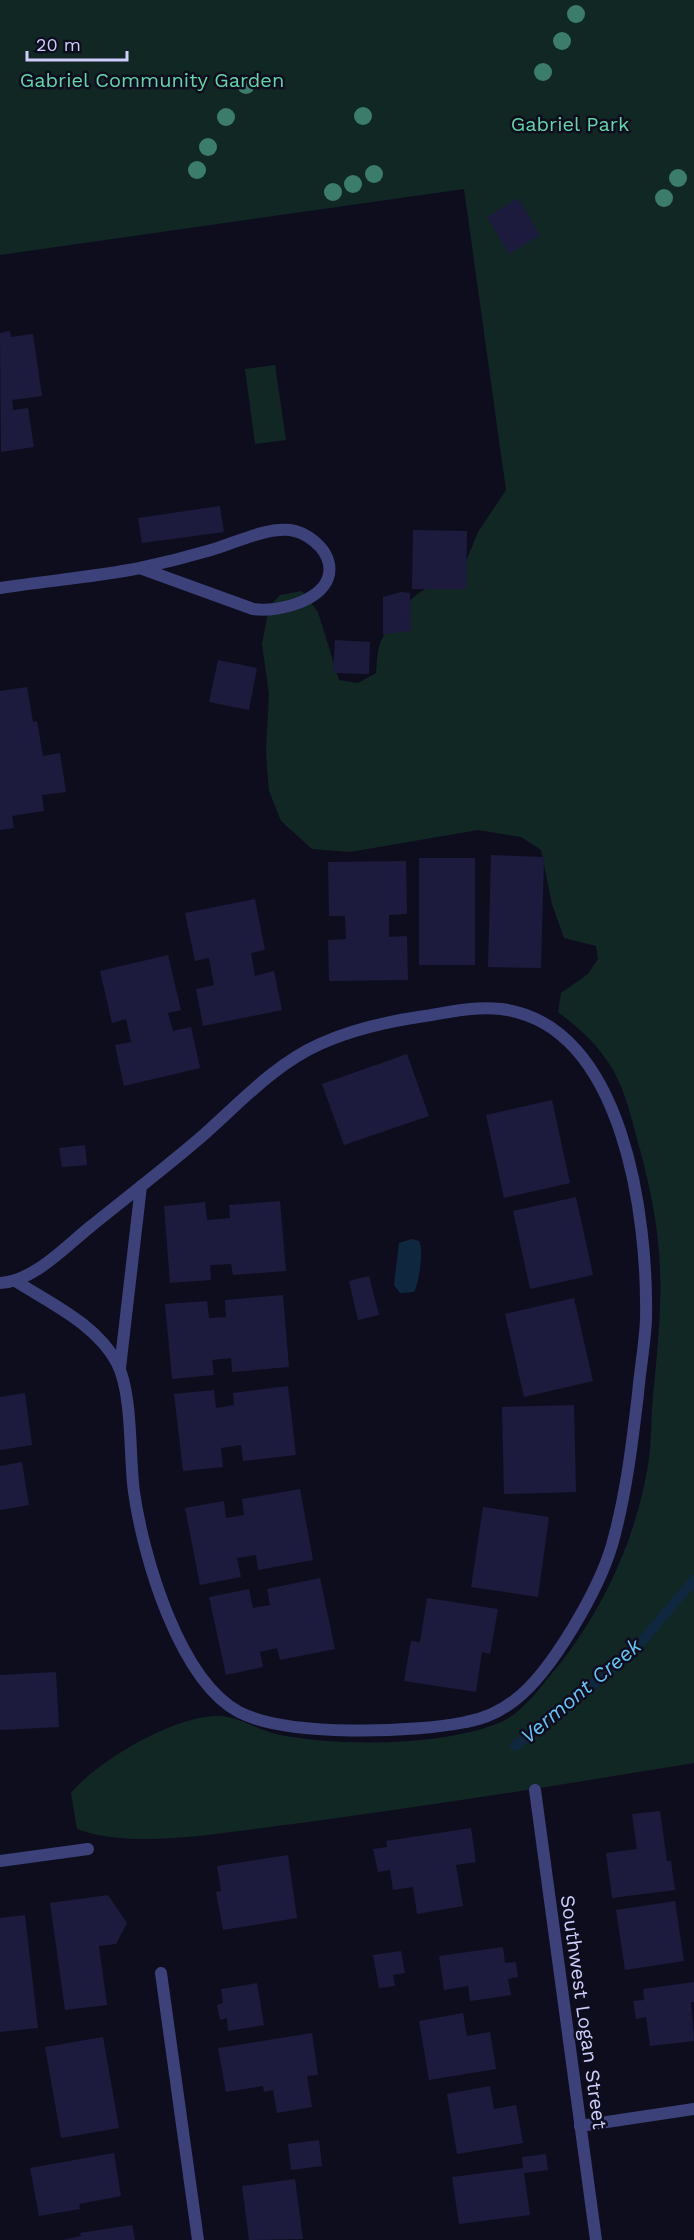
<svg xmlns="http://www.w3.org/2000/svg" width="694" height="2240" viewBox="0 0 694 2240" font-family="'Work Sans',sans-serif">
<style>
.green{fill:#112724}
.water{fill:#0f2840}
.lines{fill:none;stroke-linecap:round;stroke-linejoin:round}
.stream{stroke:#0f2840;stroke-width:10}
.building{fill:#1d1b3d}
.lane{stroke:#3c417a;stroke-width:12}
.street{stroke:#3c417a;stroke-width:12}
.tree{fill:#3b7c6a}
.labels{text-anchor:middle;stroke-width:5;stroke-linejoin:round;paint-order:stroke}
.park-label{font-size:20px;fill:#60d6a9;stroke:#0e0d1e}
.street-label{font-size:20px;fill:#cecefc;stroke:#0e0d1e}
.water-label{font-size:21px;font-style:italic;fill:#63c4f4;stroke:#0e0d1e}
</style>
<rect width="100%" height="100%" fill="#0e0d1e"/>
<path class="green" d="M 0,0 L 694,0 L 694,1763 C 561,1785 428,1806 293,1824 C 231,1831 135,1851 77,1829 L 71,1793 C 97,1761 174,1716 217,1716 C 236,1715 258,1730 276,1734 C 335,1747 450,1747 505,1720 C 523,1711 540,1688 553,1672 C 599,1617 633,1546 646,1476 C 651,1454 651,1430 652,1408 C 656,1362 662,1316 660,1270 C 659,1225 648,1178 636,1135 C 630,1112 623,1085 610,1065 C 596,1043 578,1027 558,1012 L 561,993 L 588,974 L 598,959 L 596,946 L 564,938 L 552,904 L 541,850 L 521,837 L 478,830 L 350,852 L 312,849 L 281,821 L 269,791 L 266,751 L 269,694 L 262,644 L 269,607 L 280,595 L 302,591 L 318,612 L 339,680 L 358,683 L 376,673 C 377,663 377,649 381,641 C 398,606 422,583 460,576 L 478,532 L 506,490 L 464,189 L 0,255 Z
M 275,365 L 286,440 L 255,444 L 245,369 Z"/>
<path class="water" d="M 412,1239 L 419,1241 C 424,1250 419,1283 414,1292 L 400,1293 L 394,1285 L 399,1243 Z"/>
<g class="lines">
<path class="stream" d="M 515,1746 L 632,1653 L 694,1580"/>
</g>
<path class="building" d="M 518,198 L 540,235 L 509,254 L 487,217 Z
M 10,331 L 11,337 L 33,334 L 42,396 L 12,400 L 13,410 L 28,408 L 34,447 L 1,452 L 0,333 Z
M 220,506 L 224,532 L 142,543 L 138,518 Z
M 413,530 L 467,531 L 466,589 L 412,589 Z
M 401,592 L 410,593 L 411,631 L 383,634 L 383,597 Z
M 335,640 L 370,642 L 369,674 L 333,673 Z
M 218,660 L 257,668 L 249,710 L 209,702 Z
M 27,687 L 33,722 L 37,721 L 43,756 L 60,753 L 66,792 L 42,795 L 44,811 L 12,816 L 14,828 L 0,830 L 0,691 Z
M 491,855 L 544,857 L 541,968 L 488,967 Z
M 419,858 L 475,858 L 475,965 L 419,965 Z
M 406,861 L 407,914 L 389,915 L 389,937 L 407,936 L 408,980 L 329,981 L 328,940 L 346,939 L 345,916 L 329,916 L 328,862 Z
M 255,899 L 265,950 L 251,953 L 255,976 L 274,971 L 282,1010 L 203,1026 L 196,989 L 214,985 L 209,958 L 195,961 L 185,913 Z
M 168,955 L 181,1010 L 168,1013 L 173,1031 L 191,1027 L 200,1068 L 124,1086 L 115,1045 L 131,1042 L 126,1019 L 112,1023 L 100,971 Z
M 407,1054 L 429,1116 L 344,1145 L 322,1084 Z
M 552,1100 L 570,1183 L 504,1198 L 486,1115 Z
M 85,1145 L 87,1165 L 62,1167 L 59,1148 Z
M 576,1197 L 593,1275 L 530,1289 L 513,1211 Z
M 280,1201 L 286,1271 L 233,1275 L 231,1264 L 210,1265 L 211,1280 L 170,1283 L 164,1206 L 205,1202 L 207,1220 L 230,1218 L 229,1205 Z
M 369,1276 L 379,1315 L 358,1320 L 349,1281 Z
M 283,1295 L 289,1367 L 232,1372 L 231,1358 L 212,1360 L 214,1375 L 172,1379 L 165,1304 L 207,1301 L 209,1318 L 226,1317 L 225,1300 Z
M 574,1298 L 593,1381 L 524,1397 L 505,1314 Z
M 288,1386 L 296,1455 L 243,1461 L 241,1445 L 221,1448 L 223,1467 L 183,1471 L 174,1394 L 214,1390 L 216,1408 L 234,1405 L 233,1393 Z
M 25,1393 L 32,1445 L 0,1450 L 0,1397 Z
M 574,1405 L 576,1492 L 504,1494 L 502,1407 Z
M 22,1462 L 29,1505 L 0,1510 L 0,1466 Z
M 300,1489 L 313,1560 L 258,1570 L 256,1555 L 237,1558 L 241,1577 L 200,1585 L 185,1508 L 224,1501 L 226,1518 L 244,1515 L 242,1499 Z
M 483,1507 L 549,1517 L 538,1597 L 471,1587 Z
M 320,1578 L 335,1649 L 280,1660 L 277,1648 L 260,1652 L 263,1667 L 226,1675 L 209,1597 L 249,1589 L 253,1608 L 270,1605 L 267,1589 Z
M 427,1598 L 498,1609 L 490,1654 L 482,1652 L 476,1692 L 404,1681 L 411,1641 L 420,1642 Z
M 56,1672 L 59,1727 L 0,1730 L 0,1675 Z
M 660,1811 L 667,1861 L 671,1861 L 675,1890 L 612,1898 L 606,1853 L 637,1849 L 632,1814 Z
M 471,1828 L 476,1862 L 456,1865 L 463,1906 L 417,1914 L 413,1887 L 393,1890 L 390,1870 L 378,1872 L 373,1849 L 387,1847 L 386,1841 Z
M 288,1855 L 297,1918 L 223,1930 L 216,1892 L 221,1891 L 217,1866 Z
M 108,1895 L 127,1923 L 116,1944 L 99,1946 L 107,2005 L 65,2010 L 50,1903 Z
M 675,1901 L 684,1961 L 625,1970 L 616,1910 Z
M 25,1915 L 38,2028 L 0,2032 L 0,1918 Z
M 503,1947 L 505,1963 L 516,1962 L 518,1977 L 508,1979 L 511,1995 L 470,2001 L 468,1986 L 444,1990 L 439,1956 Z
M 401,1951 L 405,1973 L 393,1975 L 395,1986 L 379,1988 L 373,1955 Z
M 694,1982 L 694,2002 L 691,2002 L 694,2041 L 650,2046 L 646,2017 L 636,2019 L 633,2001 L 644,2000 L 643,1989 Z
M 257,1983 L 264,2025 L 228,2031 L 227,2018 L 220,2020 L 217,2005 L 223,2003 L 221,1989 Z
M 463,2013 L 467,2036 L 490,2032 L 496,2069 L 429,2080 L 419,2021 Z
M 312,2033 L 318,2075 L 307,2076 L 312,2107 L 277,2113 L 273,2090 L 264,2092 L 263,2086 L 226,2092 L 218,2048 Z
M 103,2037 L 119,2128 L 61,2138 L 45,2047 Z
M 490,2086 L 494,2109 L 516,2105 L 523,2143 L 457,2154 L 447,2094 Z
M 319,2140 L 322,2166 L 291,2170 L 288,2144 Z
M 114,2153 L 121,2196 L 79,2204 L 80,2209 L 39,2216 L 30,2168 Z
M 546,2154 L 548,2170 L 524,2173 L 530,2215 L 459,2224 L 452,2177 L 523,2168 L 522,2157 Z
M 295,2179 L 303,2239 L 249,2240 L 242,2186 Z
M 132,2225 L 135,2240 L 63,2240 L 81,2236 L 80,2233 Z"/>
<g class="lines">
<path class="lane" d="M 0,1283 C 34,1281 64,1248 90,1227 C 127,1197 165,1168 200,1138 C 238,1105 273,1065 320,1044 C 353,1029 390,1021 425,1016 C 449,1012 475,1006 501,1009 C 625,1024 648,1221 646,1319 C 645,1344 640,1369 638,1394 C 632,1445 626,1495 612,1545 C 599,1589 552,1672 515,1700 C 501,1711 483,1719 466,1722 C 413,1733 287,1737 239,1712 C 179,1680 143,1556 134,1492 C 129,1456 133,1394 117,1363 C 97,1325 52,1304 17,1282
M 120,1368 L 141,1186
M 580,2126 L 694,2109"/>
<path class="street" d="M 0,588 C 46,581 94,577 140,568 C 163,563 187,557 211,550 C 236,543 263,528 290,530 C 306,532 326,547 329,564 C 335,599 279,613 253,609 L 140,568
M 535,1790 L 596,2240
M 0,1861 L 88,1849
M 161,1973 L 198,2240"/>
</g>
<g class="tree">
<circle cx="576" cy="14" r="9"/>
<circle cx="562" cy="41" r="9"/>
<circle cx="543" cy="72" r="9"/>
<circle cx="246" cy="85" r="9"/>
<circle cx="363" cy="116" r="9"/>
<circle cx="226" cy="117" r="9"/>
<circle cx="208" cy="147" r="9"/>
<circle cx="197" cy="170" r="9"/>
<circle cx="374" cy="174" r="9"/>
<circle cx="678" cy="178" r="9"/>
<circle cx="353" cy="184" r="9"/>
<circle cx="333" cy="192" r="9"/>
<circle cx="664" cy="198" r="9"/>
</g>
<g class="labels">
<g class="park-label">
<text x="152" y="87">Gabriel Community Garden</text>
<text x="570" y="131">Gabriel Park</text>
</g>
<g class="street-label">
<text transform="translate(584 2012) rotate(82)" y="7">Southwest Logan Street</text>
</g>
<g class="water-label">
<text transform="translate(581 1691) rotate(-40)" y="7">Vermont Creek</text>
</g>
</g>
<path d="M27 51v9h100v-9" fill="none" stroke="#cecefc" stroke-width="3"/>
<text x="36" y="51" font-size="18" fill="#cecefc" stroke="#0e0d1e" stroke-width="4.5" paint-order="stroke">20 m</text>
</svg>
